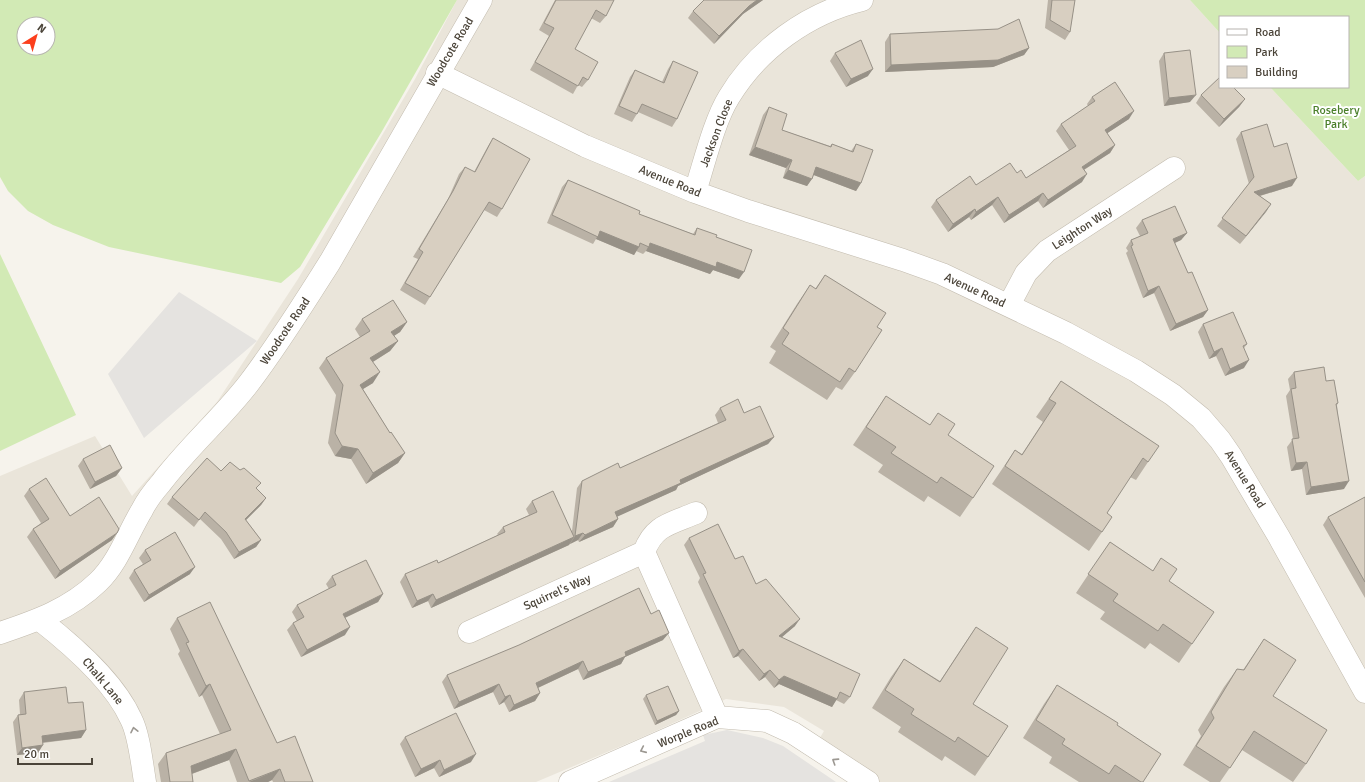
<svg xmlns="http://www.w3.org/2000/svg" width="1365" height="782" viewBox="0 0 1365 782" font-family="Signika,sans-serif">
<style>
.residential{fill:#eae5da}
.green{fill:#d2eab5;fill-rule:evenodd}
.parking{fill:#e5e3e0}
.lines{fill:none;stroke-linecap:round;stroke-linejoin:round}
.minor-casing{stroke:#c2bbae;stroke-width:23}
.minor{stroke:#fff;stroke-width:22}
.wall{fill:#bab2a6}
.shaded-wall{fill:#979187}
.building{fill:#d8cfc1;stroke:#979187}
.oneway{stroke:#9c9892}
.labels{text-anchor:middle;stroke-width:4;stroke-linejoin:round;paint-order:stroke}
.street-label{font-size:12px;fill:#4b4439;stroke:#fff}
.park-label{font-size:12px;fill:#4a7f2a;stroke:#fff}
</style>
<rect width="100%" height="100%" fill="#f6f3ec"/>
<path class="residential" d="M 457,0 L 1190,0 L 1220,33 L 1220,87 L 1270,87 L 1358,181 L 1365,176 L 1365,782 L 879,782 L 818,741 L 824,731 L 784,707 L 726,699 L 638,739 L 536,782 L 0,782 L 0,476 L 95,436 L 132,496 L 217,402 L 298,279 L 415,79 Z"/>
<path class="green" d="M 0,0 L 457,0 L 381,133 L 300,267 L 281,283 L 109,247 L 53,225 L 28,211 L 8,191 L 0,177 ZM 24,24 L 48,24 L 48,48 L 24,48 Z
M 1190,0 L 1365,0 L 1365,176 L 1358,181 L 1270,87 L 1348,87 L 1348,17 L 1220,17 L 1220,33 Z
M 0,254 L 76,415 L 0,451 Z"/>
<path class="parking" d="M 179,292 L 257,341 L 144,438 L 108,374 Z
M 727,730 L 763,738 L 783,746 L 836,782 L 609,782 L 705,741 L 703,735 Z"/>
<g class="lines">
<defs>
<path id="minor" d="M 437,73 L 585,146 L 695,192 L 748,211 L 903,260 L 942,274 L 1066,333 L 1136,371 L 1173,395 L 1201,418 L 1220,440 L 1231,456 L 1279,537 L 1365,692
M 695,192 C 704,164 714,121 729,97 C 758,49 808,13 862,0
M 1009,305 L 1026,273 L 1047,251 L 1174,168
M 696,513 C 670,524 654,525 644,552 L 717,717
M 40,620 C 72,645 114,681 131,719 C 139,734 142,764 145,782
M 469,632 L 644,552
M 0,633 C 36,621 70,609 98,582 C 118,563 128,533 142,510 C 147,500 154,491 161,483 C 188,447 222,418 249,383 C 278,345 304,303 330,262 L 481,0
M 570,782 L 717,717 L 767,721 L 793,733 L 868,782"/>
</defs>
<use href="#minor" class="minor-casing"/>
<use href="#minor" class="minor"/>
</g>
<path class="wall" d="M 555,0 L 614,0 L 606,16 L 600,23 L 591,18 L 575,49 L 588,80 L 582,87 L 578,85 L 573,94 L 530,70 L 549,36 L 539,30 Z
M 704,0 L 763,0 L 743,14 L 714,44 L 688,18 L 693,11 Z
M 1048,0 L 1075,0 L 1070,32 L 1065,40 L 1045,28 Z
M 890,34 L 1029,48 L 1024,55 L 993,67 L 885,72 L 885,42 Z
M 835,53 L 868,76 L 846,87 L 830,61 Z
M 1164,53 L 1190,102 L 1164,106 L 1159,61 Z
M 673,61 L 677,119 L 672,127 L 638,112 L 632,122 L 614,114 L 630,77 L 635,70 L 662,82 L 668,69 Z
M 1201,95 L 1245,99 L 1239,107 L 1219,127 L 1196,103 Z
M 1092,97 L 1129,119 L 1107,133 L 1115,145 L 1110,153 L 1084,170 L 1082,182 L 1043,208 L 1038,201 L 1004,223 L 992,205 L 971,220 L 969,217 L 948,232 L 931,207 L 936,200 L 976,185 L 1017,173 L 1026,178 L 1069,150 L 1056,131 L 1061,124 L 1088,106 L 1087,104 Z
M 769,107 L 782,130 L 830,146 L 832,144 L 851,151 L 856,144 L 861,183 L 856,191 L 814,175 L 807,186 L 783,178 L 786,168 L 749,155 L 763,115 Z
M 1241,132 L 1274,147 L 1292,186 L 1260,196 L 1271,204 L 1240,244 L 1217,226 L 1249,184 L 1236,139 Z
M 493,138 L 502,209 L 497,217 L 484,210 L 425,305 L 400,290 L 418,259 L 413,257 L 448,199 L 459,174 L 465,167 L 474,172 L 488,146 Z
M 568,180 L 639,214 L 693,234 L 697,228 L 716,237 L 739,279 L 713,270 L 710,274 L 646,251 L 643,254 L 636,251 L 634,255 L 596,239 L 593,244 L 547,223 L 562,187 Z
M 1142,220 L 1187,233 L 1181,240 L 1175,243 L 1188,273 L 1208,310 L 1203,317 L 1170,331 L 1154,293 L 1143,298 L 1126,253 L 1128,251 L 1126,248 L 1131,240 L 1140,236 L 1136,228 Z
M 825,275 L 877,327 L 855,372 L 842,390 L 836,387 L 827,400 L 769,363 L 776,351 L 770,347 L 797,304 L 810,285 L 815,289 Z
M 362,319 L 407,322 L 400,332 L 394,336 L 398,341 L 390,351 L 373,362 L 373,383 L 363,389 L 390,433 L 405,453 L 398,463 L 366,484 L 351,459 L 335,456 L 328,443 L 336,395 L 319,368 L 326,358 L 360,337 L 355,329 Z
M 1203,324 L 1247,344 L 1244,348 L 1244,368 L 1225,376 L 1216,356 L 1209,359 L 1198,332 Z
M 1294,372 L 1326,381 L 1338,403 L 1337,405 L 1344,489 L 1306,495 L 1302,469 L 1291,471 L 1287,447 L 1293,439 L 1286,396 L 1290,390 L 1288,379 Z
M 1061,381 L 1148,462 L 1136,480 L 1130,477 L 1107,513 L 1102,532 L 1089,551 L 992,484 L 1015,450 L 1022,454 L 1043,422 L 1036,417 Z
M 886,396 L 930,425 L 948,435 L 973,498 L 960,517 L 928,496 L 924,502 L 878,472 L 883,465 L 853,445 Z
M 720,408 L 744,413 L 774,437 L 768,444 L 678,486 L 676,490 L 617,516 L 618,519 L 613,527 L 579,542 L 578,540 L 570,544 L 570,543 L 569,545 L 431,608 L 428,601 L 412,608 L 400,582 L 405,574 L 438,563 L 498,535 L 497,534 L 503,527 L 529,515 L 526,509 L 532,501 L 572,531 L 577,488 L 582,481 L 620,468 L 718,423 L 715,415 Z
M 83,459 L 122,468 L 116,476 L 90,489 L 78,466 Z
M 221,471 L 257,489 L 266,498 L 261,505 L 246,520 L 261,540 L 256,547 L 234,559 L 221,539 L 200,519 L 194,527 L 167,504 L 172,497 Z
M 29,489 L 70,516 L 112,540 L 55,579 L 27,537 L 33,529 L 41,523 L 24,496 Z
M 1365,497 L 1365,598 L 1323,525 L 1328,517 Z
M 689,538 L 735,559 L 756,584 L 795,626 L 781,637 L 850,697 L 844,704 L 836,700 L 832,707 L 779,684 L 774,688 L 765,677 L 759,681 L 738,656 L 733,658 L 698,582 L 700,578 L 684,545 Z
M 1110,542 L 1153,571 L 1161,558 L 1169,581 L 1192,644 L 1179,663 L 1150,643 L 1145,649 L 1100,619 L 1105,612 L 1076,593 Z
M 145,550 L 190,574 L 144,602 L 129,578 L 134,570 L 143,564 L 139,558 Z
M 332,576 L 383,594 L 378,602 L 345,618 L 345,635 L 301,657 L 287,630 L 293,623 L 297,621 L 292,612 L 297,605 L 329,589 L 326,584 Z
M 651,614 L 663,640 L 625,657 L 621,664 L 583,680 L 578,669 L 538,688 L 540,693 L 535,701 L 509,712 L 504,702 L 499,705 L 493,692 L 454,709 L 442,682 L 447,675 Z
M 177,618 L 277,743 L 313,782 L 273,782 L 272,780 L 268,782 L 237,782 L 229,760 L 192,774 L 193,782 L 161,782 L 158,764 L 166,753 L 220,734 L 202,695 L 199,697 L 178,654 L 180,651 L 170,629 Z
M 976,627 L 973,704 L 988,757 L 975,776 L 945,756 L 942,761 L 898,732 L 901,727 L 872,708 L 891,677 L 904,659 L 940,681 L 963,646 Z
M 1264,639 L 1273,696 L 1306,764 L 1293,782 L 1242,750 L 1220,782 L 1210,782 L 1183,765 L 1201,736 L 1198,730 L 1224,687 L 1237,669 L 1243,670 Z
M 1057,685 L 1117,725 L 1143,782 L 1079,782 L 1049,763 L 1052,757 L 1023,738 L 1044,704 Z
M 24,692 L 68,703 L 86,730 L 81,738 L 43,743 L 38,753 L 17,755 L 13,722 L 18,715 L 20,714 L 19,700 Z
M 646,695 L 679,711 L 676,715 L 655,725 L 643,699 Z
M 405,737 L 471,762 L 439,777 L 434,768 L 415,777 L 400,744 Z"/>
<path class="shaded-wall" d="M 757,0 L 763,0 L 743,14 L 714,44 L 719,36 L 749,6 Z
M 1029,48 L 1024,55 L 993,67 L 885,72 L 891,65 Z
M 873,69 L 868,76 L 846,87 L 851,79 Z
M 1196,95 L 1190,102 L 1164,106 L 1169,98 Z
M 1245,99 L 1239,107 L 1219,127 L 1224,119 Z
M 1134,111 L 1129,119 L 1100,138 L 1105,130 Z
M 1115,145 L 1110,153 L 1077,174 L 1082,167 Z
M 755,147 L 792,160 L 786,168 L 749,155 Z
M 816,167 L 861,183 L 856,191 L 811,174 Z
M 788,170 L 812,179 L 807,186 L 783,178 Z
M 1087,174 L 1082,182 L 1043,208 L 1048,200 Z
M 1297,178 L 1292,186 L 1249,199 L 1254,192 Z
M 1043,193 L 1038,201 L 1004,223 L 1009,215 Z
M 998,197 L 992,205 L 971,220 L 976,212 Z
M 1271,204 L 1266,212 L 1240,244 L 1246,236 Z
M 975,209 L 969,217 L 948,232 L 953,224 Z
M 600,231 L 639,247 L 634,255 L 596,239 Z
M 1187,233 L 1181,240 L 1168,246 L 1173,239 Z
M 650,243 L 717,262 L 744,272 L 739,279 L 713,270 L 710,274 L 646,251 Z
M 1159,286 L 1154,293 L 1143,298 L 1148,291 Z
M 1208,310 L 1203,317 L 1170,331 L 1176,324 Z
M 407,322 L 400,332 L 384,342 L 391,332 Z
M 398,341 L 390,351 L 363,368 L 370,358 Z
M 1222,348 L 1216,356 L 1209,359 L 1214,352 Z
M 1249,360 L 1244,368 L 1225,376 L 1230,369 Z
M 380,372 L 373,383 L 353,395 L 360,385 Z
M 774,437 L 768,444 L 678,486 L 676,490 L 610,520 L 615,512 L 680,480 Z
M 342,446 L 358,449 L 351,459 L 335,456 Z
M 405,453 L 398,463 L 366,484 L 373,473 Z
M 1307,462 L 1302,469 L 1291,471 L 1296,463 Z
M 122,468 L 116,476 L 90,489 L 95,482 Z
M 1349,481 L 1344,489 L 1306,495 L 1311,487 Z
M 266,498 L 261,505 L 240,526 L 245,519 Z
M 618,519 L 613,527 L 579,542 L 585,535 Z
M 117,533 L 112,540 L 55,579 L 60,571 Z
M 583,533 L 578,540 L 570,544 L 575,536 Z
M 574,537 L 569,545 L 431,608 L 436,600 Z
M 261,540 L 256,547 L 234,559 L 239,552 Z
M 195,567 L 190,574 L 144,602 L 149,595 Z
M 383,594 L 378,602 L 338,621 L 343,614 Z
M 433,594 L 428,601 L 412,608 L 417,601 Z
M 800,619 L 795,626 L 774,644 L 779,636 Z
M 350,627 L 345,635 L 301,657 L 307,650 Z
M 669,633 L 663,640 L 625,657 L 621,664 L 583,680 L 588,672 L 625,652 Z
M 743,649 L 738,656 L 733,658 L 739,651 Z
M 583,661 L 578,669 L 531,691 L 536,683 Z
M 770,670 L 765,677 L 759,681 L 764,674 Z
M 784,676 L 837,699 L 832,707 L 779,684 L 774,688 L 779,680 Z
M 210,684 L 202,695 L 199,697 L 206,686 Z
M 499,684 L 493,692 L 454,709 L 459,702 Z
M 540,693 L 535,701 L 509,712 L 514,705 Z
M 510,695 L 504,702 L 499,705 L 505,697 Z
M 679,711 L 676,715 L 655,725 L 657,721 Z
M 86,730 L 81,738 L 37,743 L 42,736 Z
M 43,745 L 38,753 L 17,755 L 22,748 Z
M 236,749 L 229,760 L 183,777 L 191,766 Z
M 476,754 L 471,762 L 439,777 L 444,770 Z
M 440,760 L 434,768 L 415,777 L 421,769 Z
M 280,769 L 272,780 L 268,782 L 249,782 Z"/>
<path class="building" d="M 556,0 L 614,0 L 606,16 L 596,10 L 575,49 L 598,62 L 588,80 L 583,77 L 578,86 L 535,62 L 554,28 L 544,23 Z
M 704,0 L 757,0 L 749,6 L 719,36 L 693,11 Z
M 1052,0 L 1075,0 L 1070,32 L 1050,20 Z
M 1019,19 L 1029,48 L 998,60 L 891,65 L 890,34 L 998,29 Z
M 861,40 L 873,69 L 851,79 L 835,53 Z
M 1190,50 L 1196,95 L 1169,98 L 1164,53 Z
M 673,61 L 698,72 L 677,119 L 642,104 L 637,114 L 619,106 L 635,70 L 664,83 Z
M 1220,77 L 1220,87 L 1233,87 L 1245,99 L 1224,119 L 1201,95 Z
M 1115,82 L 1134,111 L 1105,130 L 1115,145 L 1082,167 L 1087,174 L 1048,200 L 1043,193 L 1009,215 L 998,197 L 976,212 L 975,209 L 953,224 L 936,200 L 970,176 L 976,185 L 1010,163 L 1017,173 L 1021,170 L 1026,178 L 1076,146 L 1061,124 L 1095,101 L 1092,97 Z
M 769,107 L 787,114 L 782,130 L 831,147 L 832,144 L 853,152 L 856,144 L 873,150 L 861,183 L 816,167 L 812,179 L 788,170 L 792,160 L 755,147 Z
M 1267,124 L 1274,147 L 1287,143 L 1297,178 L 1254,192 L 1271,204 L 1246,236 L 1222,218 L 1254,177 L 1241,132 Z
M 493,138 L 530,159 L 502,209 L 489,202 L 430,297 L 405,283 L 423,252 L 419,249 L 453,191 L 465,167 L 475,172 Z
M 568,180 L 640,211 L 639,214 L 695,235 L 697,228 L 717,235 L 716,237 L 752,250 L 744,272 L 717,262 L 716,267 L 650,243 L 649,247 L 640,243 L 639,247 L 600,231 L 598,237 L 552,215 Z
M 1175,206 L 1187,233 L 1173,239 L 1188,273 L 1192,272 L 1208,310 L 1176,324 L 1159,286 L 1148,291 L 1131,246 L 1133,245 L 1131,240 L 1148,233 L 1142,220 Z
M 825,275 L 886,313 L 877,327 L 882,330 L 855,372 L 849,368 L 840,382 L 782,344 L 789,333 L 783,328 L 810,285 L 816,289 Z
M 393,300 L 407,322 L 391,332 L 398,341 L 370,358 L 380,372 L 360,385 L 390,433 L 391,432 L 405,453 L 373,473 L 358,449 L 342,446 L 335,433 L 343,385 L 326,358 L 370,331 L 362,319 Z
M 1233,312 L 1247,344 L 1243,346 L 1249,360 L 1230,369 L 1222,348 L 1214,352 L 1203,324 Z
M 1324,367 L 1326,381 L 1334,380 L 1338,403 L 1336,404 L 1349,481 L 1311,487 L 1307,462 L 1296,463 L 1292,439 L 1299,438 L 1291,389 L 1296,388 L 1294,372 Z
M 1061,381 L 1159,446 L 1148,462 L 1143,458 L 1107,513 L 1112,517 L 1102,532 L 1005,466 L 1015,450 L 1022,455 L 1056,403 L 1049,399 Z
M 886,396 L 930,425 L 938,413 L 955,424 L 948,435 L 994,466 L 973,498 L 941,477 L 937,483 L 891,453 L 896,447 L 866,427 Z
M 738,399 L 744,413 L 760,406 L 774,437 L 680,480 L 681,483 L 615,512 L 618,519 L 585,535 L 583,533 L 575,536 L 582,481 L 618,463 L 620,468 L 726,420 L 720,408 Z
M 110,445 L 122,468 L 95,482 L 83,459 Z
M 207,458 L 221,471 L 230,462 L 240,470 L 244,468 L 261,483 L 256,488 L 266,498 L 245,519 L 261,540 L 239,552 L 226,532 L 205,512 L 199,520 L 172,497 Z
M 46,478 L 70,516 L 99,497 L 119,529 L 117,533 L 60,571 L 33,529 L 49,519 L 29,489 Z
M 553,491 L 574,537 L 436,600 L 433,594 L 417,601 L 405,574 L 437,560 L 438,563 L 505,532 L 503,527 L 537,512 L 532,501 Z
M 1365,497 L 1365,582 L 1328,517 Z
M 718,524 L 735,559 L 743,556 L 756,584 L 766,579 L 800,619 L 779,636 L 860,674 L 850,697 L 840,692 L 837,699 L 784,676 L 779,680 L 770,670 L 764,674 L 743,649 L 739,651 L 703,574 L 706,573 L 689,538 Z
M 175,532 L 195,567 L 149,595 L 134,570 L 151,560 L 145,550 Z
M 1110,542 L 1153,571 L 1161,558 L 1177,569 L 1169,581 L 1214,612 L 1192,644 L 1163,624 L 1158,631 L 1113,601 L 1118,594 L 1088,574 Z
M 366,560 L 383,594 L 343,614 L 350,627 L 307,650 L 293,623 L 304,617 L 297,605 L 336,585 L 332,576 Z
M 639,588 L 651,614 L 659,610 L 669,633 L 625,652 L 626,656 L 588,672 L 583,661 L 536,683 L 540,693 L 514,705 L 510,695 L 505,697 L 499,684 L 459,702 L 447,675 L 519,645 Z
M 210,602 L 277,743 L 295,736 L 313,782 L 285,782 L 280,769 L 249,781 L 236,749 L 191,766 L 193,782 L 170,782 L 166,753 L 231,730 L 210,684 L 206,686 L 186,643 L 189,642 L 177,618 Z
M 976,627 L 1008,648 L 973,704 L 1008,726 L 988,757 L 958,737 L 955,742 L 911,714 L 914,709 L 885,690 L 904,659 L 940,682 Z
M 1264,639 L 1296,660 L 1273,696 L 1327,730 L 1306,764 L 1254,731 L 1230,768 L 1196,746 L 1214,718 L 1211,712 L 1237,669 L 1244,670 Z
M 1057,685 L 1118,723 L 1117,725 L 1161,754 L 1143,782 L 1141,782 L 1115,765 L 1109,774 L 1062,744 L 1065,739 L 1036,720 Z
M 668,686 L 679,711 L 657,721 L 646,695 Z
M 66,687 L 68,703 L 83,702 L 86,730 L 42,736 L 43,745 L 22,748 L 18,715 L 26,714 L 24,692 Z
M 456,713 L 476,754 L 444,770 L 440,760 L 421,769 L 405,737 Z"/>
<defs><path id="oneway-chevron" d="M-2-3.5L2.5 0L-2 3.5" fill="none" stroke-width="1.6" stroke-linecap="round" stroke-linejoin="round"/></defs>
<g class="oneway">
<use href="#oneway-chevron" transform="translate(134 730) rotate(-102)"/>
<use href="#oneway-chevron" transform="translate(643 750) rotate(156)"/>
<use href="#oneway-chevron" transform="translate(835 761) rotate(-147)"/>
</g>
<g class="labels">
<g class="street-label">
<text transform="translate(450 52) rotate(-59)" y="4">Woodcote Road</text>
<text transform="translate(716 133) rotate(-69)" y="4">Jackson Close</text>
<text transform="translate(670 181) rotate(22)" y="4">Avenue Road</text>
<text transform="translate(1082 228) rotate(-33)" y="4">Leighton Way</text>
<text transform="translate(975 290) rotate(25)" y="4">Avenue Road</text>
<text transform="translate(285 331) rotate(-56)" y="4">Woodcote Road</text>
<text transform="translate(1245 479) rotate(58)" y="4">Avenue Road</text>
<text transform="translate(557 592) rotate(-24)" y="4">Squirrel's Way</text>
<text transform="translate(103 681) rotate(50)" y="4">Chalk Lane</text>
<text transform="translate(688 732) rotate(-22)" y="4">Worple Road</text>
</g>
<g class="park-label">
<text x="1336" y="114">Rosebery<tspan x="1336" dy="14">Park</tspan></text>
</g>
</g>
<rect x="1219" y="16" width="130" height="72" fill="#ffffff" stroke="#b7b4b0"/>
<rect x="1227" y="29" width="20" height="6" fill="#ffffff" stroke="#b7b4b0"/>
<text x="1255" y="36" font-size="12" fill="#4b4439">Road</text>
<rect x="1227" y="46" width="20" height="12" fill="#d2eab5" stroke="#b7b4b0"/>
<text x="1255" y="56" font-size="12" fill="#4b4439">Park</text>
<rect x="1227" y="66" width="20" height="12" fill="#d8cfc1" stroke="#b7b4b0"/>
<text x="1255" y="76" font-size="12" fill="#4b4439">Building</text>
<g transform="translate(36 36) rotate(37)"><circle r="19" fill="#ffffff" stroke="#b7b4b0"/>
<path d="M0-3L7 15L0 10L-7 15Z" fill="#fc3f1d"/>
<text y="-6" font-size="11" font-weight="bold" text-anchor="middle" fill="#4b4439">N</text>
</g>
<path d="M18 758v6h74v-6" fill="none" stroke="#4b4439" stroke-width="2"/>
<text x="24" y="758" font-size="12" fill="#4b4439" stroke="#ffffff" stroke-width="3" paint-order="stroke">20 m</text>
</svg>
